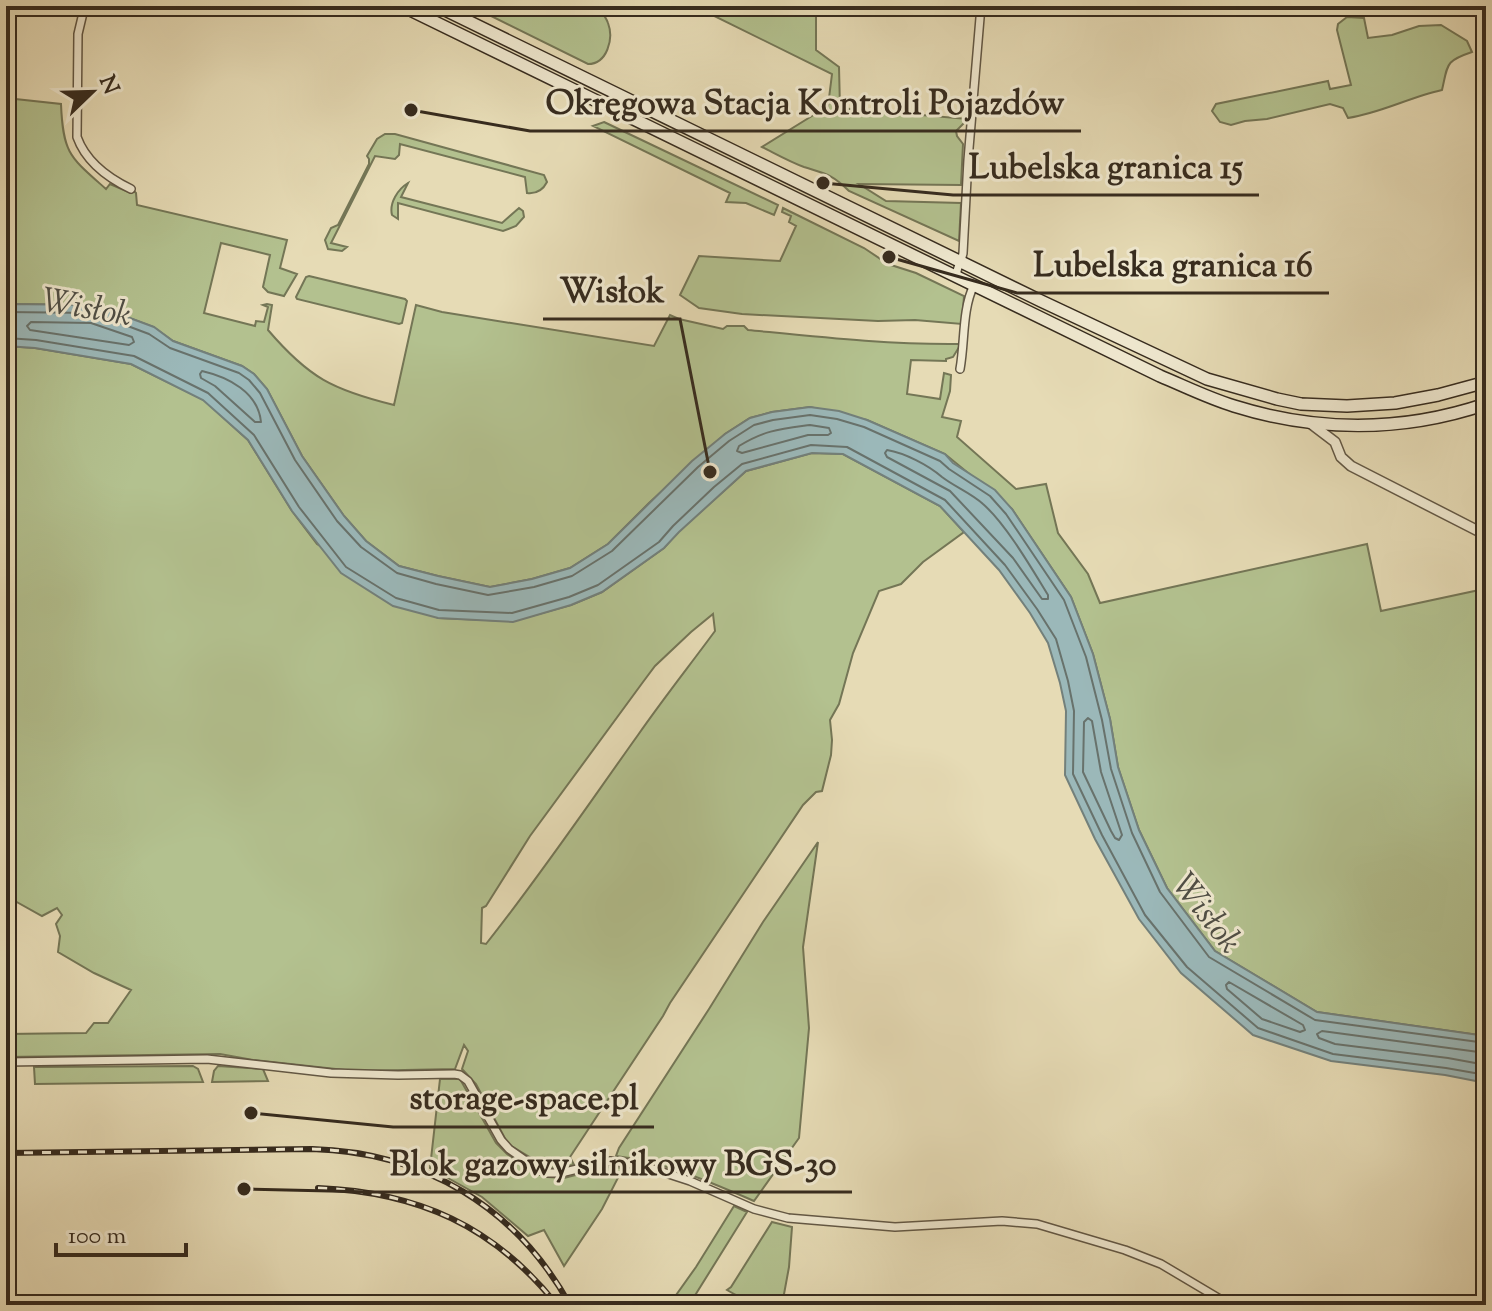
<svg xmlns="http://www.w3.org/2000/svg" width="1492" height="1311" viewBox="0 0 1492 1311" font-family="'Sorts Mill Goudy',serif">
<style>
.green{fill:#b3c18f;stroke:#747656;stroke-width:2;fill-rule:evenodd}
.water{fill:#9bb8b9;stroke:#73807b;stroke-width:2}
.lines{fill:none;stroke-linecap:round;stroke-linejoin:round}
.shore{stroke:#68726c;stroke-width:2}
.minor-casing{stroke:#625744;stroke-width:10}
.tertiary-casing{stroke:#625744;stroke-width:12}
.secondary-casing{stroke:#362b1e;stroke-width:14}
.minor{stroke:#efe8cf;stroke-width:7}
.tertiary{stroke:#efe8cf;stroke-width:9}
.secondary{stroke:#efe8cf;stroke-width:11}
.rail-casing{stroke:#362b1e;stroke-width:6}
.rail{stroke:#efe8cf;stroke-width:3;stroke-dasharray:9;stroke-linecap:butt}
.labels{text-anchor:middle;stroke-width:6;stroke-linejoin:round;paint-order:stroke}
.water-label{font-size:34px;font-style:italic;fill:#4f4e45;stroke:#efe8cf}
.leader{fill:none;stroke:#362b1e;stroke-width:3}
.callout-dot{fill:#362b1e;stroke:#efe8cf;stroke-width:3}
.callout-label{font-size:34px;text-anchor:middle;font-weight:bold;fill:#362b1e;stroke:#efe8cf;stroke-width:6;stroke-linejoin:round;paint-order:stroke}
</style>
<rect width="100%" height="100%" fill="#e6dbb5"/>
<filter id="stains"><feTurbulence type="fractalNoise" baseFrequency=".0025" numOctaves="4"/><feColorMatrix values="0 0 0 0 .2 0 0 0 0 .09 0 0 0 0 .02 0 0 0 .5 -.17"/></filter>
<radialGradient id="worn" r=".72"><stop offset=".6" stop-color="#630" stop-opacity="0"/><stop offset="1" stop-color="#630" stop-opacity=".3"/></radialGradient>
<path class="green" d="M 471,6 L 598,6 C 601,11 606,17 608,23 C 614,39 607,64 588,64 Z
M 694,6 L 816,6 L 816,50 L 839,67 L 840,108 L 968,119 L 956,131 L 957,136 L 963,144 L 961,185 L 859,184 L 886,201 L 961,203 L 959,241 L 849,191 C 832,174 826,174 804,167 C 790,162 776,154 762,147 L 828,106 L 832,74 Z
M 1347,17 L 1364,18 L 1368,38 L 1392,35 L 1419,26 L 1441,25 L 1467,41 L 1472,52 C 1445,61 1448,64 1442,90 C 1410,97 1381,113 1348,118 L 1343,108 L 1330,104 L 1267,119 L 1245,121 L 1231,125 L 1220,122 L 1212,111 L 1216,104 L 1328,81 L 1330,89 L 1351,85 L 1337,30 L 1338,24 Z
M 6,98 L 61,104 C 63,154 70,157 106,189 L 110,184 L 131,193 L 134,191 L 136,193 L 137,205 L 287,240 L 280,268 L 297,274 L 284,296 L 268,292 L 263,287 L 270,255 L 221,243 L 204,313 L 255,326 L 256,321 L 264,322 L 268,307 L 263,305 L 267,304 L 272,305 L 268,330 C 309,378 333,390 394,405 L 416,305 L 442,312 L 654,346 L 670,315 L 679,319 L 723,329 L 727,326 L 744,326 L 748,330 C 819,337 890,345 961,344 L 953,357 L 946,359 L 946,361 L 911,360 L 907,394 L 940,399 L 944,373 L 951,375 L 950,391 L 942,417 L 961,421 L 957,437 L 1016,489 L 1046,484 L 1058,533 L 1088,574 L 1100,603 L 1367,544 L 1381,611 L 1484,589 L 1486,598 L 1486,1036 L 1317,1012 L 1215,951 L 1167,888 L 1139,830 L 1118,767 L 1110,719 L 1093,654 L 1071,597 L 1012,509 L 945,454 L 867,420 L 810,407 L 772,412 L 750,418 L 725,434 L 649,503 L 608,544 L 570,568 L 532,579 L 490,587 L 438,576 L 399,566 L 366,541 L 344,516 L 302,456 L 267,389 L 254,374 L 242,366 L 173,341 L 153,327 L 95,305 L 6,304 Z
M 604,122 L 778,205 L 774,215 L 746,203 L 726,202 L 730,193 L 593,126 Z
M 385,134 L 395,134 L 544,175 L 547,182 C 543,190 536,194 527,193 L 525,177 L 400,144 L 399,155 L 395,159 L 375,156 L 331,243 L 347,247 L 342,251 L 328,249 L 325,240 L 331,228 L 338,225 L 369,164 L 369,159 L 367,156 L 377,139 Z
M 408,183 L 401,197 L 502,223 L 519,208 L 523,211 L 524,217 L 516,226 L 503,231 L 398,203 L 398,219 L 392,215 C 389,203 398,189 408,183 Z
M 783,208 L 864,248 L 888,264 L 916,273 L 964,296 L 962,324 L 915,320 L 878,321 L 742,314 L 699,308 L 680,295 L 699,256 L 780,261 L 796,226 L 789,222 L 791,216 L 782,212 Z
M 309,276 L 405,299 L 407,301 L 402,323 L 399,324 L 297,299 L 296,297 L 306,277 Z
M 6,346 L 35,348 L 131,364 L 204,400 L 248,440 L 292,511 L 317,544 L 438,618 L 513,621 L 571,605 L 602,592 L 664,548 L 678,532 L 746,471 L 812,453 L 843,454 L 940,506 L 964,532 L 923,562 L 901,584 L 879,591 L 853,653 L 839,704 L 830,720 L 832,740 L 831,755 L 822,791 L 816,792 L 803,805 L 670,1003 L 663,1016 L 570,1157 L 574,1165 L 548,1168 L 508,1144 L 476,1084 L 462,1069 L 468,1051 L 464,1045 L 455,1069 L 354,1071 L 253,1060 L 220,1054 L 6,1057 L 6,1034 L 86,1033 L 94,1023 L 108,1023 L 131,990 L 94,973 L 58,952 L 60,936 L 56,924 L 62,915 L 57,908 L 42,916 L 6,896 ZM 713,614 L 715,631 C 690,665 663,699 638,735 C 588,805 540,876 486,944 L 481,943 L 482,908 L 486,906 L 530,836 L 643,682 L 655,666 L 691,632 Z
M 818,842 L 803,947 L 809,1028 L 799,1138 L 754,1201 C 710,1182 665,1162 616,1156 L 619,1148 L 709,1009 L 763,922 Z
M 193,1066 L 198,1069 L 203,1082 L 35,1084 L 34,1067 Z
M 218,1066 L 263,1069 L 268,1081 L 212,1082 L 214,1071 Z
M 440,1079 L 460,1079 L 496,1143 L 507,1154 L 535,1173 L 547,1177 L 564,1178 L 607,1167 L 623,1168 L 602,1209 L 564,1266 L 544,1230 L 528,1236 L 482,1197 L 430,1168 Z
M 734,1206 L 747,1212 L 689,1305 L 669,1305 L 696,1267 Z
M 772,1222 L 792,1227 L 789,1267 L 782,1305 C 761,1305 745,1301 727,1290 L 731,1287 Z"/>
<path class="water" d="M 6,304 L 95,305 L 154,327 L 173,341 L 242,366 L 254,374 L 267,389 L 302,456 L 344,516 L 366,541 L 399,566 L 438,576 L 490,587 L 532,579 L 570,568 L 608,544 L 692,461 L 725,434 L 750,418 L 772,412 L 810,407 L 839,411 L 867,420 L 945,454 L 953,463 L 995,490 L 1012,509 L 1071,597 L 1093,654 L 1110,719 L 1118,767 L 1139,830 L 1167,888 L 1215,951 L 1317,1012 L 1486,1036 L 1486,1083 L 1445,1075 L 1331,1061 L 1253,1035 L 1181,973 L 1139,919 L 1095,839 L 1065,775 L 1066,711 L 1060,683 L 1048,643 L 1030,613 L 999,570 L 940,506 L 843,454 L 812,453 L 746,471 L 679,532 L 664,548 L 602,592 L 571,605 L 513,622 L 438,618 L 393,606 L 341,573 L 292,511 L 248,440 L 203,400 L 131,364 L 35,348 L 6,346 Z"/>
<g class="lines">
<path class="shore" d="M 6,312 L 93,313 L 149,334 L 170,348 L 239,373 L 249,380 L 260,393 L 295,460 L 337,521 L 361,547 L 397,573 L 436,584 L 488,595 L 534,587 L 572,576 L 612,551 L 698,467 L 729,441 L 754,425 L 773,420 L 810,415 L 837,419 L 864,427 L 940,461 L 949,469 L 990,496 L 1006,514 L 1064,600 L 1086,657 L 1102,720 L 1111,769 L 1132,833 L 1160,892 L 1209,957 L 1315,1020 L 1486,1043
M 31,322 L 91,323 L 132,337 L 134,342 L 129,345 L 30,330 L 27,326 Z
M 6,338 L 36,340 L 134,356 L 208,393 L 254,435 L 299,507 L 346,567 L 396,598 L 439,610 L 512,613 L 569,597 L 598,585 L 659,542 L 673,526 L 714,487 L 742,464 L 811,445 L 847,447 L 945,500 L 1005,565 L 1037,609 L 1056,639 L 1068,681 L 1074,711 L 1073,774 L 1102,835 L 1145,915 L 1187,967 L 1258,1028 L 1333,1054 L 1446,1068 L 1486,1075
M 202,371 C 228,377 258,392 261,422 L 255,422 L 215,386 L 201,378 L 200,374 Z
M 810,425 L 829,428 L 831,433 L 828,435 L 808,435 L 742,453 L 737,451 L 739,446 C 765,430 780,429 810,425 Z
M 887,450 C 905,453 928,465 942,477 C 955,487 971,493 983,504 C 1006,524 1032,569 1048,595 L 1048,599 L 1042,599 L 1013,558 L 950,491 L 887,457 L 885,453 Z
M 1088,718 L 1092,721 L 1101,772 L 1122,835 L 1119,840 L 1115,838 L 1111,831 L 1083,772 L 1084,722 Z
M 1229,982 L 1303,1025 L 1305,1030 L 1300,1032 L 1262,1019 L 1227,989 L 1226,985 Z
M 1486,1053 L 1322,1031 L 1317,1034 L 1319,1038 L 1335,1044 L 1448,1058 L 1486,1065"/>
<defs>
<path id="minor" d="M 91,6 L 83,13 L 78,34 L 77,137 C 86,162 108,178 131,189
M 957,277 C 955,268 962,262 963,253 L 968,160 L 981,6
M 960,369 C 965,342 962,309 974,285
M 6,1062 L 207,1059 L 331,1073 L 398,1075 L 454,1074 L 460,1075 L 468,1081 L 501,1140 L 509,1149 L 539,1170 L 547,1173 L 561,1173 L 610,1161 L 641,1165 L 690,1181 L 754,1209 L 788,1218 L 895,1227 L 1002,1221 L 1037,1224 L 1125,1250 L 1161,1264 L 1230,1305"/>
<path id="tertiary" d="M 1310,423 L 1335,442 L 1341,457 L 1351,466 L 1486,535"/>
<path id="secondary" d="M 402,6 L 1160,376 C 1184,386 1208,398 1234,406 C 1317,432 1403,432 1486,404
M 437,6 L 1041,301 L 1207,379 L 1277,399 L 1301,404 L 1347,406 L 1395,403 L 1438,395 L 1486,382"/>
</defs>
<use href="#minor" class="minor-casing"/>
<use href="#tertiary" class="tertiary-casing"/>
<use href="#secondary" class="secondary-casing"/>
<use href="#minor" class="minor"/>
<use href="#tertiary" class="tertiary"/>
<use href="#secondary" class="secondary"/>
<defs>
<path id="rail" d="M 6,1153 L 312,1149 C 424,1152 516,1207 570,1305
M 318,1188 C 418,1192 494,1226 557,1305"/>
</defs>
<use href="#rail" class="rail-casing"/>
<use href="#rail" class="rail"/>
</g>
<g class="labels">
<g class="water-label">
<text transform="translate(87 306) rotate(10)" y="12">Wisłok</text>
<text transform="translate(1208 912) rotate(52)" y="12">Wisłok</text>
</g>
</g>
<path class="leader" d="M411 110L530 131H1081M823 183L953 195H1259M889 257L1017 293H1329M710 472L680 319H543M251 1113L393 1127H654M244 1189L373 1192H852"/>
<g class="callout-dot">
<circle cx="411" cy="110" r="8"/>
<circle cx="823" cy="183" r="8"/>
<circle cx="889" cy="257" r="8"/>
<circle cx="710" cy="472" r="8"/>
<circle cx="251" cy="1113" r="8"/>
<circle cx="244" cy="1189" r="8"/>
</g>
<g class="callout-label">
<text x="805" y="114">Okręgowa Stacja Kontroli Pojazdów</text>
<text x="1106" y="178">Lubelska granica 15</text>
<text x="1173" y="276">Lubelska granica 16</text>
<text x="612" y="302">Wisłok</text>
<text x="524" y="1109">storage-space.pl</text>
<text x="613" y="1175">Blok gazowy silnikowy BGS-30</text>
</g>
<rect width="1492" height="1311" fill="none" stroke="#e6dbb5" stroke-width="32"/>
<rect x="8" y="8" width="1476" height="1295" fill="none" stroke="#362b1e" stroke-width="4"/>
<rect x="16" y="16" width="1460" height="1279" fill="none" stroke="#362b1e" stroke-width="2"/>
<g transform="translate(92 92) rotate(67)" stroke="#efe8cf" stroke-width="6" paint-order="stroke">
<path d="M0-6L14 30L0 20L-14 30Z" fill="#362b1e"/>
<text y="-12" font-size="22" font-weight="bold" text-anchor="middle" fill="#362b1e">N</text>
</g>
<path d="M56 1243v12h130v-12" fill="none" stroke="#362b1e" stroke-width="4"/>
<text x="68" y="1243" font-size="24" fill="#362b1e" stroke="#efe8cf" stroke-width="6" paint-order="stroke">100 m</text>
<rect width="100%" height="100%" filter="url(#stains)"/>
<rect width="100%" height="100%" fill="url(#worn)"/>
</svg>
